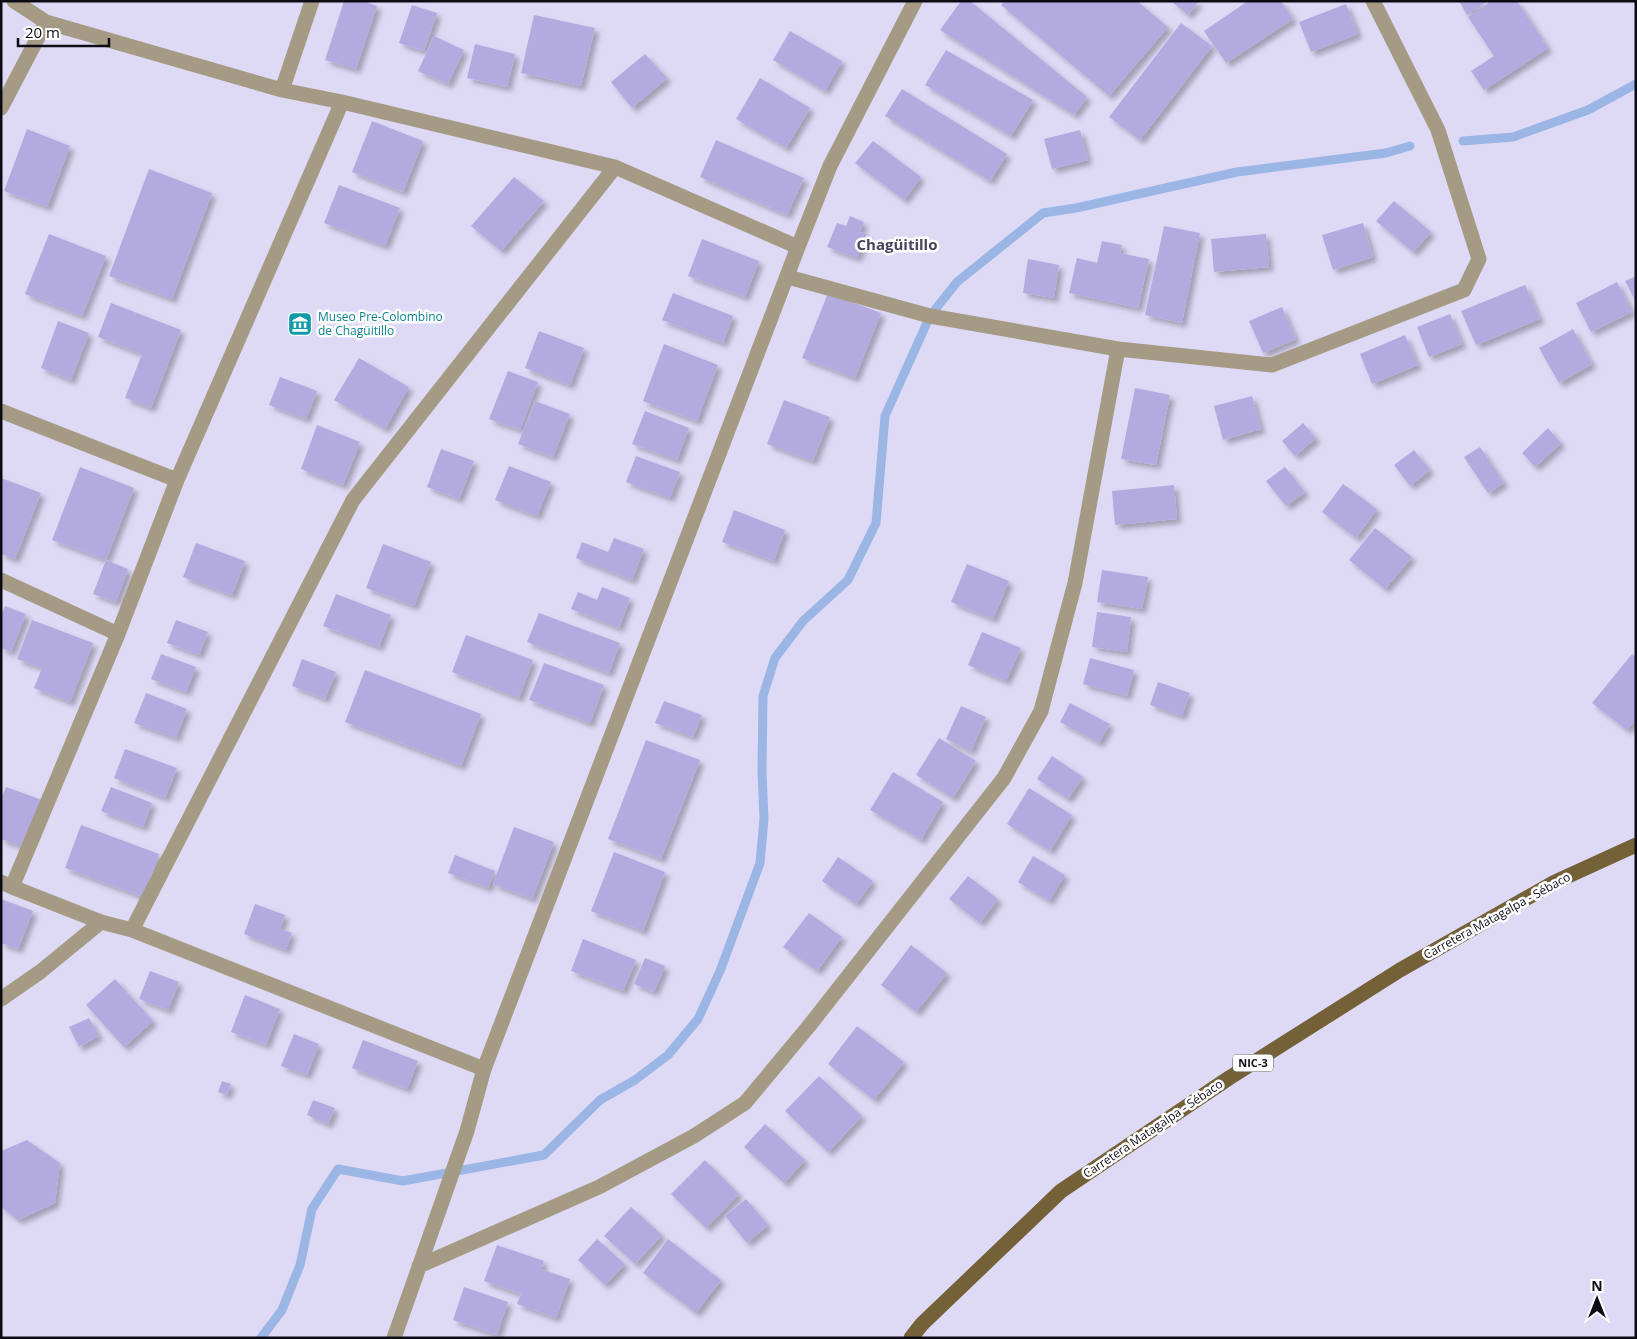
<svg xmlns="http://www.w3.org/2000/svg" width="1637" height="1339" viewBox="0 0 1637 1339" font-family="'Open Sans',sans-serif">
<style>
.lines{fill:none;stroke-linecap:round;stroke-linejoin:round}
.stream{stroke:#9bb5e4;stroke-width:9}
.building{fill:#b3abdf;filter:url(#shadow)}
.minor{stroke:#a59a84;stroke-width:15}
.major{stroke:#746138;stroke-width:15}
.labels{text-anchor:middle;stroke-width:5;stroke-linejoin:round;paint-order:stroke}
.shield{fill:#fff;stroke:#56555b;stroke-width:1}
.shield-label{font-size:11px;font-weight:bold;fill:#0d0c15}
.culture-label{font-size:12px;fill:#0d838f;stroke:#fff;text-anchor:start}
.street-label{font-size:12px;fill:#0d0c15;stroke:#fff}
.quarter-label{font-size:15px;font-weight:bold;fill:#47445b;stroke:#fff}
</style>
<defs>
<filter id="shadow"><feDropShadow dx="4.5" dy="4.5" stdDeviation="2.5" flood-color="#0004"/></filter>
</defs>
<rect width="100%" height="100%" fill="#dedaf6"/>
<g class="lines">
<path class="stream" d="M 1463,141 L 1513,137 L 1588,110 L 1636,84
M 261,1338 L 282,1310 L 300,1265 L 312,1209 L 338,1169 L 403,1181 L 544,1155 L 600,1100 L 635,1080 L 668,1055 L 698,1019 L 720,971 L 760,863 L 764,819 L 762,771 L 763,696 L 775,658 L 803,621 L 848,580 L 876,523 L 885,416 L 930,316 L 957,282 L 1043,213 L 1076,208 L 1237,172 L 1386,153 L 1410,146"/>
</g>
<path class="building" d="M 344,1 L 363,1 L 377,6 L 356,69 L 325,60 Z
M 961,1 L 970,1 L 1087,97 L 1074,115 L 940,30 Z
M 1004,1 L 1137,1 L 1168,27 L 1109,96 L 1001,5 Z
M 1171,1 L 1199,1 L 1188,15 Z
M 1248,1 L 1281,1 L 1293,19 L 1226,63 L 1204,31 Z
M 1459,1 L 1488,1 L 1467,15 Z
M 1491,1 L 1517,1 L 1548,48 L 1484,90 L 1471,71 L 1494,56 L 1468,17 Z
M 1346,4 L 1358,34 L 1311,52 L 1299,22 Z
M 412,5 L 437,13 L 424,51 L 399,43 Z
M 534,15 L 595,28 L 581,86 L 521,73 Z
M 1181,23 L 1212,46 L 1140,140 L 1109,117 Z
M 790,31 L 842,61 L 825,91 L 773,60 Z
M 434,36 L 464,50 L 448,84 L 418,71 Z
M 475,44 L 515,54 L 507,87 L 467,78 Z
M 946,50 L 1033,100 L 1011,136 L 925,85 Z
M 645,54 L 667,78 L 632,108 L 611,82 Z
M 760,78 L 810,108 L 786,148 L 736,119 Z
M 902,89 L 1007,154 L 990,181 L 885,116 Z
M 372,121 L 423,141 L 403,192 L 352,172 Z
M 27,129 L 70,146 L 47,207 L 4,191 Z
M 1080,130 L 1088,160 L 1052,169 L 1044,139 Z
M 716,140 L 804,178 L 787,215 L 700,177 Z
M 873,141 L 921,177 L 904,200 L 855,163 Z
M 149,169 L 212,193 L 172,299 L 109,276 Z
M 514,177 L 544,201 L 501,251 L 471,226 Z
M 339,185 L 400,208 L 385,246 L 324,223 Z
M 1394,201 L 1431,232 L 1413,252 L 1376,221 Z
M 850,216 L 864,222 L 860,232 L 867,234 L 857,258 L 827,247 L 837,223 L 846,226 Z
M 1363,223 L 1373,257 L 1333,270 L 1322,235 Z
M 1164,226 L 1200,233 L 1182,323 L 1145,315 Z
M 49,234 L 106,256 L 82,316 L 25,294 Z
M 1266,234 L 1269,267 L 1214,272 L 1211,239 Z
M 702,239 L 759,261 L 745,297 L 688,276 Z
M 1102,241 L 1122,245 L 1120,253 L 1149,259 L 1138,308 L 1069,293 L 1077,258 L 1097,263 Z
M 1028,259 L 1059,265 L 1054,298 L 1023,293 Z
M 1636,276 L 1636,302 L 1625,281 Z
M 1617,282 L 1632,312 L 1591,332 L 1576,303 Z
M 1525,285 L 1540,319 L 1476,345 L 1461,311 Z
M 673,293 L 733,316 L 723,343 L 662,320 Z
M 828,293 L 881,313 L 855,378 L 802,358 Z
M 111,303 L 181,330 L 151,408 L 125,398 L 142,354 L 98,337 Z
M 1282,307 L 1296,339 L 1263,353 L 1249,321 Z
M 1450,314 L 1462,344 L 1429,357 L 1417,327 Z
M 58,321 L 89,333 L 71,380 L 41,368 Z
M 1573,329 L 1592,364 L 1559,383 L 1539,348 Z
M 539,331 L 584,348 L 570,385 L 525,368 Z
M 1405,335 L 1418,365 L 1372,384 L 1360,354 Z
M 664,344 L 718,365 L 697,421 L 643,401 Z
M 359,358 L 409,387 L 385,429 L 334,400 Z
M 508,371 L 538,382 L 520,430 L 489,419 Z
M 280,377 L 317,391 L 306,419 L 269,405 Z
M 1135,388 L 1170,395 L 1156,465 L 1121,459 Z
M 1252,396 L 1261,429 L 1223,440 L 1214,406 Z
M 784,400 L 830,417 L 813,461 L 767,444 Z
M 535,401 L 570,414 L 553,457 L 518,444 Z
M 645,411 L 689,428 L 677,460 L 632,444 Z
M 1303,423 L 1316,438 L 1295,456 L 1282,441 Z
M 317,425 L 360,442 L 343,485 L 301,469 Z
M 1548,428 L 1561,443 L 1535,467 L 1522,453 Z
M 1480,447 L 1504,483 L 1488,493 L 1464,457 Z
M 441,449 L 474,461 L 459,499 L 427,487 Z
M 1414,450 L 1430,470 L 1410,486 L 1394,465 Z
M 636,456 L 680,472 L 670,498 L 626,482 Z
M 509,466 L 551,482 L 537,516 L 495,500 Z
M 80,467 L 134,488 L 106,560 L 52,540 Z
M 1285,467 L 1305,492 L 1286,506 L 1266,481 Z
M 1,478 L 41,493 L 15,559 L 1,554 Z
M 1343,484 L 1377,509 L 1356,538 L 1322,512 Z
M 1174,485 L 1177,519 L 1115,525 L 1112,491 Z
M 734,510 L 785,530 L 774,561 L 722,542 Z
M 1375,528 L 1412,557 L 1385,589 L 1349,560 Z
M 614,538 L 644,549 L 632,580 L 576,558 L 582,542 L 608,552 Z
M 196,543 L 245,561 L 232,595 L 183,577 Z
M 383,544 L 431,562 L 414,606 L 366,588 Z
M 106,560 L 128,569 L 116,602 L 93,594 Z
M 967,564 L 1009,581 L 993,619 L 951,602 Z
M 1102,570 L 1148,577 L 1142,609 L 1097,602 Z
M 602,587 L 630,598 L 619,628 L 571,609 L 578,592 L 597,600 Z
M 336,594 L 391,615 L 379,647 L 323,626 Z
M 5,606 L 26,614 L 11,652 L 1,648 L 1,616 Z
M 1097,612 L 1131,617 L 1127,652 L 1092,647 Z
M 539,613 L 620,643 L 609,673 L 527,642 Z
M 32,620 L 93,643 L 70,702 L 34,688 L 42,668 L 17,659 Z
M 176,620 L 208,632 L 199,655 L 167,643 Z
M 982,632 L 1021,648 L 1006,681 L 968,665 Z
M 466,635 L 533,660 L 519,698 L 452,672 Z
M 161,654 L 196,667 L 186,692 L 151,679 Z
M 1632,654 L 1636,657 L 1636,720 L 1627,730 L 1592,703 Z
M 1090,658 L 1134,670 L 1127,696 L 1083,684 Z
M 302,659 L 336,672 L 325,699 L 292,686 Z
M 544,663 L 604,685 L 590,723 L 529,700 Z
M 365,670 L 481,714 L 461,766 L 345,722 Z
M 1158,682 L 1190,693 L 1182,716 L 1150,705 Z
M 146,693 L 187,709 L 176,738 L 134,723 Z
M 664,701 L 702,715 L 693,737 L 655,723 Z
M 1070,703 L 1110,724 L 1099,743 L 1060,722 Z
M 961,706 L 986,717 L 971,751 L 946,739 Z
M 939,738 L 976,761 L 953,798 L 916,775 Z
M 646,740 L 700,760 L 661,859 L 608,839 Z
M 125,749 L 177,768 L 165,798 L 114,778 Z
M 1052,756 L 1083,777 L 1068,799 L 1037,779 Z
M 893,772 L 943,802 L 921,840 L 870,810 Z
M 6,787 L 42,800 L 24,847 L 1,839 L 1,799 Z
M 111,787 L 152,803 L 143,827 L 101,811 Z
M 1029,788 L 1072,815 L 1050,851 L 1007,824 Z
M 81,825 L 159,854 L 143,897 L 65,868 Z
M 514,827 L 554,842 L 532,899 L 493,884 Z
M 614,852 L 665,872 L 643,931 L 591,911 Z
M 455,855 L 495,871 L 488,888 L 448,873 Z
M 1033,856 L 1065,875 L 1049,901 L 1018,882 Z
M 838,857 L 873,881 L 856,904 L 822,881 Z
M 968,876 L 998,899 L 980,923 L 949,899 Z
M 1,899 L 33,911 L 18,949 L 1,943 Z
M 255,904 L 285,915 L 280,929 L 292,933 L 286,950 L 244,934 Z
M 809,913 L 842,937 L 817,971 L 783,947 Z
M 583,939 L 636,960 L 623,991 L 571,971 Z
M 911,945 L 947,973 L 916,1012 L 881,985 Z
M 645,958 L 665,966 L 654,992 L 634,984 Z
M 150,971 L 179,982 L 168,1010 L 139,999 Z
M 115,979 L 153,1021 L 124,1047 L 86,1005 Z
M 245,995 L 280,1009 L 266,1045 L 231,1032 Z
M 89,1018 L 99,1036 L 79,1047 L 69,1027 Z
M 857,1026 L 904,1062 L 874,1100 L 828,1064 Z
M 294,1034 L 319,1044 L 307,1075 L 281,1066 Z
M 363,1040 L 418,1061 L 407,1089 L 352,1068 Z
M 819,1076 L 862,1116 L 828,1152 L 785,1111 Z
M 222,1081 L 231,1084 L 227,1095 L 218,1092 Z
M 313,1100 L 335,1108 L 328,1124 L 307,1115 Z
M 765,1124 L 805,1160 L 784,1183 L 744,1147 Z
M 27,1140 L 60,1163 L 55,1203 L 18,1220 L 1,1207 L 1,1151 Z
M 705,1160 L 739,1194 L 706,1228 L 671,1194 Z
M 746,1199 L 768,1225 L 747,1243 L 725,1216 Z
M 631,1207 L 662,1235 L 635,1264 L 604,1236 Z
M 597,1239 L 625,1264 L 605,1285 L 578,1260 Z
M 668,1239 L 721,1280 L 696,1313 L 643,1273 Z
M 497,1245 L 544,1261 L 541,1269 L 570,1279 L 556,1318 L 517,1304 L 521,1294 L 484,1281 Z
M 464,1287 L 508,1302 L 497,1335 L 453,1320 Z"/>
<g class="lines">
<path class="minor" d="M 14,1 L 46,22 L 282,90 L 342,102 L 615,167 L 798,247
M 282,90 L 312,1
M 1,108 L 46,22
M 788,277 L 930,316 L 1118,349 L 1272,365 L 1464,290 L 1479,259 L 1438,130 L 1373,1
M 1,411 L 177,480
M 1,580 L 118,634
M 1,882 L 12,887 L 118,634 L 177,480 L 342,102
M 12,887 L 101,922 L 132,930 L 484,1069
M 132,930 L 353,500 L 615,167
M 1,999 L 40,972 L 101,922
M 419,1266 L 599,1187 L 694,1136 L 745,1103 L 809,1026 L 1004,778 L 1041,711 L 1075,583 L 1118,349
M 394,1338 L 467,1131 L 484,1069 L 798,247 L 830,166 L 915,1"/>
<path class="major" d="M 911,1338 L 922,1324 L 1061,1191 L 1229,1078 L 1400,970 L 1555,882 L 1636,845"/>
</g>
<defs>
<symbol id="museum-square" viewBox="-11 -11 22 22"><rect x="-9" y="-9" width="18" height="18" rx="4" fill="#0f9aa8" stroke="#fff"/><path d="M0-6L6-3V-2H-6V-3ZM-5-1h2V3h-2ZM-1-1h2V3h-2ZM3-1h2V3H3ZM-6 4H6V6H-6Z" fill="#fff"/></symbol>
</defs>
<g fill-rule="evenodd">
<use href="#museum-square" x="286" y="310" width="28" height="28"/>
</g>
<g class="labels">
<rect class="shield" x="1233" y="1054.5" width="40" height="17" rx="4"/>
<g class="shield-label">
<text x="1253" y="1067">NIC-3</text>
</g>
<g class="culture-label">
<text x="318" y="321">Museo Pre-Colombino<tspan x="318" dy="14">de Chagüitillo</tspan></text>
</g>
<g class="street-label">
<text transform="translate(1497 916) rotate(-29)" y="4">Carretera Matagalpa - Sébaco</text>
<text transform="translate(1153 1129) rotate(-34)" y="4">Carretera Matagalpa - Sébaco</text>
</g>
<g class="quarter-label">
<text x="897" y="250">Chagüitillo</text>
</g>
</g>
<rect width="1637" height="1339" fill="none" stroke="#0d0c15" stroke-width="5"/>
<g transform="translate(1597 1299)" stroke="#ffffff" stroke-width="4" paint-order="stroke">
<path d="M0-4L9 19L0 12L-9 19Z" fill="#0d0c15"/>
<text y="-8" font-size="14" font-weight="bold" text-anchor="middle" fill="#0d0c15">N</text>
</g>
<path d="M18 38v8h91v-8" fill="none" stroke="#0d0c15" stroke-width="2.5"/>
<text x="25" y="38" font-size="15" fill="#0d0c15" stroke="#ffffff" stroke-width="4" paint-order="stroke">20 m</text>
</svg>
